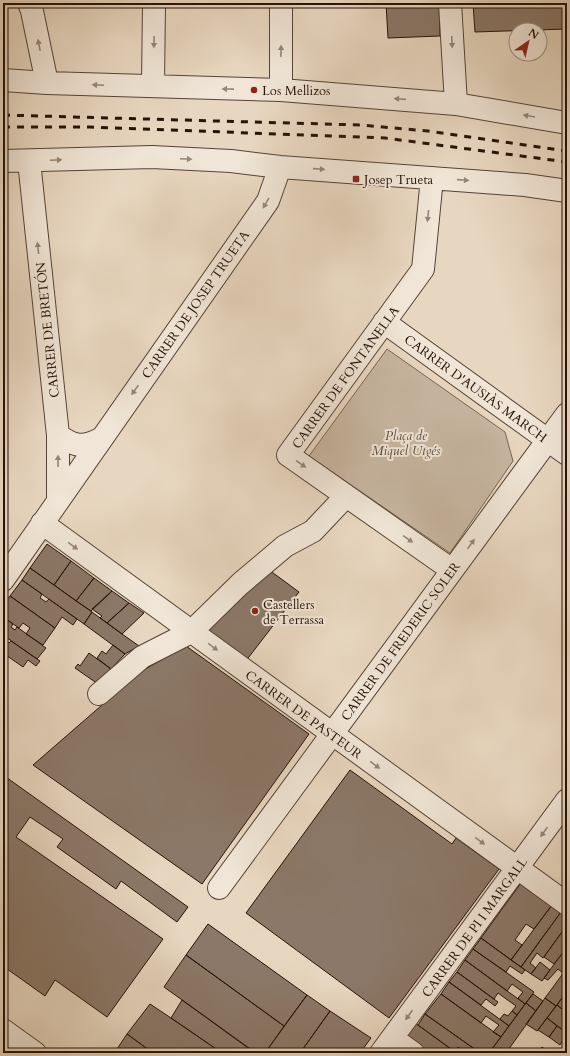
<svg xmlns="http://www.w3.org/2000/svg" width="570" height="1056" viewBox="0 0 570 1056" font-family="Cardo,serif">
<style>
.green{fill:#c7b6a1;stroke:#766454}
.building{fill:#8b7868;stroke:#261208}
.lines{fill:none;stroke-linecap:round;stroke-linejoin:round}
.minor-casing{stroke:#564336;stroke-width:24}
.minor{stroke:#f0e5d6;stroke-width:22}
.rail{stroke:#261208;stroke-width:3;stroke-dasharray:7 7;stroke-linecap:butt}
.oneway{fill:#958679}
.poi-dot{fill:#8f2418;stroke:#f0e5d6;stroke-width:1.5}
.labels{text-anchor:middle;stroke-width:4;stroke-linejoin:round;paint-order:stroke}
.poi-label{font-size:13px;fill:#261208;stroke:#f0e5d6;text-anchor:start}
.street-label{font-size:13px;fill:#261208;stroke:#f0e5d6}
.park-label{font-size:13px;font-style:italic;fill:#5e4b3e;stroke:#f0e5d6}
</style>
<rect width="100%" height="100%" fill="#e8d7c0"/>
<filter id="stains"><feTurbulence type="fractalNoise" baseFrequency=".005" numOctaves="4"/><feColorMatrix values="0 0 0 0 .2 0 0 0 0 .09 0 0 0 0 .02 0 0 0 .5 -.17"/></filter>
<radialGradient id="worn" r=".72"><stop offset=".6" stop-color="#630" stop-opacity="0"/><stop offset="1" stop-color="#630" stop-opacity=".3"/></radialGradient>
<path class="green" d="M 387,349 L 505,432 L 513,461 L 450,553 L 309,456 Z"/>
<path class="building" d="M 386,3 L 439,3 L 440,36 L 388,38 Z
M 473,3 L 567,3 L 567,29 L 475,32 Z
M 47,544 L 71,561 L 54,585 L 30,568 Z
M 71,561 L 94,578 L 76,601 L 54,585 Z
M 30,568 L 92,612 L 84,624 L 22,580 Z
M 269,570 L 299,592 L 245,662 L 205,631 Z
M 94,578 L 112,591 L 91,611 L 76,601 Z
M 22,580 L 42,594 L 40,598 L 46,602 L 49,599 L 77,619 L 73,625 L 62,617 L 55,628 L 10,596 Z
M 112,591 L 129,603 L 107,623 L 100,618 L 102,616 L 92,609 Z
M 10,596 L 55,628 L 43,645 L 26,634 L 30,628 L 23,623 L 19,628 L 3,617 L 3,606 Z
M 129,603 L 144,613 L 122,634 L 107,623 Z
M 92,612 L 122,634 L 139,646 L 125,654 L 84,624 Z
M 3,617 L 13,624 L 11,627 L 15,630 L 17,627 L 46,648 L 37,659 L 3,635 Z
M 3,635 L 7,637 L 5,640 L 9,643 L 11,641 L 40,661 L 36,666 L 28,660 L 23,667 L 3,653 Z
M 113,645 L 125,654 L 111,669 L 97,658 L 102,651 L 106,654 Z
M 186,646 L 309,734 L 202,884 L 33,765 L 140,672 Z
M 89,653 L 111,669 L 98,684 L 75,668 L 78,664 L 80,666 Z
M 350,770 L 452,844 L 456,838 L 499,869 L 389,1018 L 246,913 Z
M 3,775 L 188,907 L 177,922 L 121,881 L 116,889 L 57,847 L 63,839 L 30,817 L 16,837 L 163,939 L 107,1017 L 55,980 L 45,996 L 3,966 L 3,876 L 5,874 L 3,873 L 4,799 Z
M 521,883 L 552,905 L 534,929 L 526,924 L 515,940 L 522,945 L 511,960 L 481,938 Z
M 552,905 L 561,912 L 521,967 L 511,960 Z
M 561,912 L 567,916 L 567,925 L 543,958 L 537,953 L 530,963 L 536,968 L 531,974 L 521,967 Z
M 208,924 L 307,995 L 284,1026 L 186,955 Z
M 567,925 L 567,947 L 554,964 L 544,957 Z
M 481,938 L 525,970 L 522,974 L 510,966 L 506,972 L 473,949 Z
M 567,947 L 567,968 L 563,973 L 558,969 L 548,980 L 544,978 Z
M 473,949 L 534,992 L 525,1004 L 518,998 L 523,992 L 512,984 L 507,991 L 465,960 Z
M 186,955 L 284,1026 L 265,1053 L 256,1053 L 164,987 Z
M 465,960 L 525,1004 L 517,1015 L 512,1011 L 516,1006 L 498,993 L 494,999 L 457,972 Z
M 540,962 L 550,970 L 542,981 L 531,974 Z
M 567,968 L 567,991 L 556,1006 L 545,998 Z
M 457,972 L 498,1002 L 495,1006 L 486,999 L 481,1005 L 449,982 Z
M 449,982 L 509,1026 L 501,1037 L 493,1032 L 499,1025 L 486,1016 L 481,1023 L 441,994 Z
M 567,991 L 567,1013 L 557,1005 Z
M 441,994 L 501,1037 L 489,1053 L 480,1053 L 425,1014 Z
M 533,994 L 543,1001 L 536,1011 L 526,1003 Z
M 307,995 L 330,1011 L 300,1053 L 265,1053 Z
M 545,998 L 556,1006 L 537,1031 L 526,1024 Z
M 182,1000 L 248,1048 L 245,1053 L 222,1053 L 171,1018 Z
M 526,1003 L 536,1011 L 506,1053 L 489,1053 Z
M 150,1004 L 171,1018 L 222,1053 L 153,1053 L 127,1034 Z
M 557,1005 L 567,1013 L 567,1033 L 547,1018 Z
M 330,1011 L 371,1038 L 360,1053 L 300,1053 Z
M 512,1011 L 517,1015 L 509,1026 L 500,1019 L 504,1014 L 508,1016 Z
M 425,1014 L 476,1050 L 474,1053 L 466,1053 L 458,1047 L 454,1051 L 418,1025 Z
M 547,1018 L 557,1026 L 549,1037 L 538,1030 Z
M 415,1024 L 418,1025 L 456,1053 L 429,1053 L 406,1036 Z
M 557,1026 L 567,1033 L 560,1045 L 549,1037 Z
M 127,1034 L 153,1053 L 122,1053 L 117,1049 Z
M 3,1042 L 18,1053 L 3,1053 Z
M 542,1047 L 550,1053 L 537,1053 Z"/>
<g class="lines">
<defs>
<path id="minor" d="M 29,3 L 32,11 L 47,83
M 450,3 L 456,104
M 3,80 L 47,83 L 281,90 L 456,104 L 567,123
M 153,86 L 154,3
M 281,90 L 281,3
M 3,161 L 152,157 L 231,161 L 280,167 L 525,185 L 567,191
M 29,161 L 58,435 L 58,500
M 432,178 L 423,269 L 288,455 L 452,570
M 384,322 L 567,454
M 58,435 C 75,447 83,448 102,438
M 42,523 L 567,904
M 3,580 L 268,201 L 280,167
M 99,694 L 142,657 L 191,632 L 240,584 L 285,546 L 313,531 L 346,496
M 219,888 L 567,414
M 3,1030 L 35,1053
M 392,1038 L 413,1053
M 381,1053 L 567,800"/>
</defs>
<use href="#minor" class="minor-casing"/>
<use href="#minor" class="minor"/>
<path class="rail" d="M 3,115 L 360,125 L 428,131 L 567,151
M 3,127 L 90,127 L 385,138 L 567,162"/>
</g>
<defs><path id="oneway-solid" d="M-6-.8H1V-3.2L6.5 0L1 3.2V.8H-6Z"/></defs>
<g class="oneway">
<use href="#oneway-solid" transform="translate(154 42) rotate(91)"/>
<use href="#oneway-solid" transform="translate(452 42) rotate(87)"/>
<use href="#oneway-solid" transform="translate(39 45) rotate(-101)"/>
<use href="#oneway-solid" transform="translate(281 51) rotate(-89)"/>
<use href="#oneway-solid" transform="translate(98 85) rotate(-178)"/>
<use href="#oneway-solid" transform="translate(228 89) rotate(-179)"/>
<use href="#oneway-solid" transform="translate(400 99) rotate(-176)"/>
<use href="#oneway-solid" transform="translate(529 116) rotate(-170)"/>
<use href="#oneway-solid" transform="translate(186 159) rotate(3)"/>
<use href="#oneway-solid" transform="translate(56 160) rotate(-2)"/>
<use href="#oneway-solid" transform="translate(319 169) rotate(4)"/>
<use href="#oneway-solid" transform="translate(463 180) rotate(4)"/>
<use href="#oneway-solid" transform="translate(266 203) rotate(120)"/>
<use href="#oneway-solid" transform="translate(428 216) rotate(96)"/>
<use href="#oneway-solid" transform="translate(38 248) rotate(-96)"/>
<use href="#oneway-solid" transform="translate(135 390) rotate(125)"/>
<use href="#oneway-solid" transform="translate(58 461) rotate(-90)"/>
<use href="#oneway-solid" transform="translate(301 464) rotate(35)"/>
<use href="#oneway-solid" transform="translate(408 539) rotate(35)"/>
<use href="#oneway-solid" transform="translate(471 544) rotate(-54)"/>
<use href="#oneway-solid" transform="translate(73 546) rotate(36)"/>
<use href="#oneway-solid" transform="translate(213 647) rotate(36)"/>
<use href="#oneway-solid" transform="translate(375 765) rotate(36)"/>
<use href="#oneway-solid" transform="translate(544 832) rotate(126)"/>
<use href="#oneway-solid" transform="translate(480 841) rotate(36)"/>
<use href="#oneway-solid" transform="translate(409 1015) rotate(126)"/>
</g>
<g class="poi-dot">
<circle cx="254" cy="90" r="4"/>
<rect x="352" y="175" width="8" height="8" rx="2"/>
<circle cx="255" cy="611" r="4"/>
</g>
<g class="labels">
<g class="poi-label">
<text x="262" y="95">Los Mellizos</text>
<text x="364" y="184">Josep Trueta</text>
<text x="263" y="609">Castellers<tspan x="263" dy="15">de Terrassa</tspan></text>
</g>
<g class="street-label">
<text transform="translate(195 304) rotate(-55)" y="5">CARRER DE JOSEP TRUETA</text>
<text transform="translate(47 330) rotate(-96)" y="5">CARRER DE BRETÓN</text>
<text transform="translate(345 377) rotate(-54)" y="5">CARRER DE FONTANELLA</text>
<text transform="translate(476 388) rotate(36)" y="5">CARRER D'AUSIÀS MARCH</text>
<text transform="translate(400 641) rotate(-54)" y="5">CARRER DE FREDERIC SOLER</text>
<text transform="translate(304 714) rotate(36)" y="5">CARRER DE PASTEUR</text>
<text transform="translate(474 927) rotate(-54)" y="5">CARRER DE PI I MARGALL</text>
</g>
<g class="park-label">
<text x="406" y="440">Plaça de<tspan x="406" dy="15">Miquel Utgés</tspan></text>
</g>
</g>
<rect width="570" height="1056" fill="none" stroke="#e8d7c0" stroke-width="16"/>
<rect x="4" y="4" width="562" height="1048" fill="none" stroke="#261208" stroke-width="2"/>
<rect x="8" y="8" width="554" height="1040" fill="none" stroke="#261208"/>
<g transform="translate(528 42) rotate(34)"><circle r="19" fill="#f0e5d6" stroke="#9f9184"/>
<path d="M0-3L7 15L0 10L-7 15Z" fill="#8f2418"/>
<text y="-6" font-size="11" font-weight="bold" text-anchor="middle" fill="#261208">N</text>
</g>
<rect width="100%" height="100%" filter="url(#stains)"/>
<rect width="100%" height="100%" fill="url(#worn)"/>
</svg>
